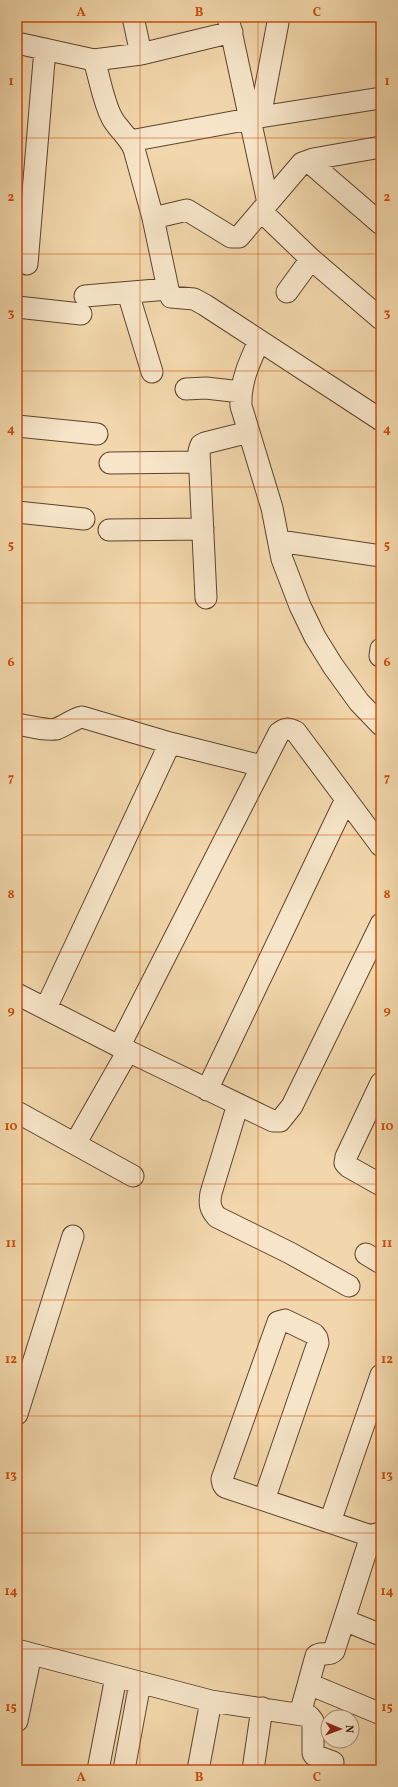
<svg xmlns="http://www.w3.org/2000/svg" width="398" height="1787" viewBox="0 0 398 1787" font-family="Vollkorn,serif">
<style>
.lines{fill:none;stroke-linecap:round;stroke-linejoin:round}
.minor-casing{stroke:#5d4330;stroke-width:23}
.minor{stroke:#f6e5c8;stroke-width:21}
.grid{fill:none;stroke:#cc4e0b;stroke-width:1;stroke-opacity:0.55}
.neatline{fill:none;stroke:#cc4e0b;stroke-width:1.5}
.grid-label{font-size:13px;text-anchor:middle;font-weight:bold;fill:#cc4e0b}
</style>
<rect width="100%" height="100%" fill="#f1d7ab"/>
<filter id="stains"><feTurbulence type="fractalNoise" baseFrequency=".005" numOctaves="4"/><feColorMatrix values="0 0 0 0 .2 0 0 0 0 .09 0 0 0 0 .02 0 0 0 .5 -.17"/></filter>
<radialGradient id="worn" r=".72"><stop offset=".6" stop-color="#630" stop-opacity="0"/><stop offset="1" stop-color="#630" stop-opacity=".3"/></radialGradient>
<g class="lines">
<defs>
<path id="minor" d="M 133,17 L 141,54
M 228,17 L 268,203
M 17,43 L 94,60 L 141,54 L 232,32
M 94,60 C 100,79 103,101 112,118 C 118,129 129,137 134,149 L 153,218 L 168,289 L 171,297 L 194,299 L 205,305 L 381,420
M 260,117 L 279,17
M 130,141 L 260,117 L 381,98
M 308,161 L 381,224
M 261,211 L 311,259 L 381,319
M 153,218 L 187,210 L 231,237 L 239,237 L 302,163 L 313,159 L 381,147
M 27,264 L 45,49
M 287,292 L 311,259
M 128,293 L 152,372
M 85,296 L 168,289
M 17,307 L 81,314
M 259,341 C 249,363 240,382 241,406 L 272,508 L 282,559 L 300,606 L 315,637 L 333,666 L 359,702 L 381,725
M 186,389 L 206,388 L 241,392
M 17,426 L 97,434
M 110,463 L 199,462
M 17,512 L 84,519
M 109,530 L 203,529
M 279,541 L 381,556
M 206,598 L 199,451 L 201,445 L 205,443 L 249,432
M 380,656 L 381,649
M 17,724 C 29,726 44,731 56,729 C 65,726 73,719 82,717 L 170,743 L 262,766
M 17,994 L 128,1051 L 273,1121 L 280,1121 L 292,1106 L 381,924
M 46,1008 L 170,743
M 119,1047 L 279,733 C 285,728 288,728 296,732 L 381,846
M 381,1083 L 346,1157 L 345,1163 L 349,1167 L 381,1185
M 207,1090 L 346,799
M 238,1104 L 211,1193 C 209,1204 210,1209 217,1217 L 290,1253 L 349,1286
M 17,1112 L 133,1176
M 75,1144 L 128,1051
M 366,1254 L 381,1263
M 17,1414 L 73,1236
M 264,1500 L 318,1343 L 317,1338 L 314,1334 L 285,1320 L 278,1322 L 222,1479 L 223,1484 L 225,1487 L 371,1536 L 376,1534 L 381,1534
M 330,1522 L 381,1375
M 344,1620 L 381,1635
M 17,1650 L 211,1701 L 309,1716 L 313,1721 L 313,1753 L 314,1755 L 333,1762 L 332,1770
M 309,1684 L 381,1714
M 300,1714 L 316,1656 C 321,1651 329,1657 334,1651 L 371,1536
M 17,1721 L 31,1654
M 125,1764 L 140,1683
M 98,1770 L 116,1677
M 198,1770 L 211,1701
M 253,1770 L 262,1708"/>
</defs>
<use href="#minor" class="minor-casing"/>
<use href="#minor" class="minor"/>
</g>
<path class="grid" d="M 140,17 L 140,1770M 258,17 L 258,1770M 17,138 L 381,138M 17,254 L 381,254M 17,371 L 381,371M 17,487 L 381,487M 17,603 L 381,603M 17,719 L 381,719M 17,835 L 381,835M 17,952 L 381,952M 17,1068 L 381,1068M 17,1184 L 381,1184M 17,1300 L 381,1300M 17,1416 L 381,1416M 17,1533 L 381,1533M 17,1649 L 381,1649"/>
<rect width="398" height="1787" fill="none" stroke="#f1d7ab" stroke-width="44"/>
<g transform="translate(340 1729) rotate(91)"><circle r="19" fill="#f6e5c8" stroke="#a5917b"/>
<path d="M0-3L7 15L0 10L-7 15Z" fill="#8f2418"/>
<text y="-6" font-size="11" font-weight="bold" text-anchor="middle" fill="#2c1207">N</text>
</g>
<rect x="22" y="22" width="354" height="1743" class="neatline"/>
<g class="grid-label">
<text x="81" y="16">A</text>
<text x="199" y="16">B</text>
<text x="317" y="16">C</text>
<text x="11" y="85">1</text>
<text x="387" y="85">1</text>
<text x="11" y="201">2</text>
<text x="387" y="201">2</text>
<text x="11" y="317">3</text>
<text x="387" y="317">3</text>
<text x="11" y="433">4</text>
<text x="387" y="433">4</text>
<text x="11" y="549">5</text>
<text x="387" y="549">5</text>
<text x="11" y="666">6</text>
<text x="387" y="666">6</text>
<text x="11" y="782">7</text>
<text x="387" y="782">7</text>
<text x="11" y="898">8</text>
<text x="387" y="898">8</text>
<text x="11" y="1014">9</text>
<text x="387" y="1014">9</text>
<text x="11" y="1130">10</text>
<text x="387" y="1130">10</text>
<text x="11" y="1247">11</text>
<text x="387" y="1247">11</text>
<text x="11" y="1363">12</text>
<text x="387" y="1363">12</text>
<text x="11" y="1479">13</text>
<text x="387" y="1479">13</text>
<text x="11" y="1595">14</text>
<text x="387" y="1595">14</text>
<text x="11" y="1711">15</text>
<text x="387" y="1711">15</text>
<text x="81" y="1781">A</text>
<text x="199" y="1781">B</text>
<text x="317" y="1781">C</text>
</g>
<rect width="100%" height="100%" filter="url(#stains)"/>
<rect width="100%" height="100%" fill="url(#worn)"/>
</svg>
